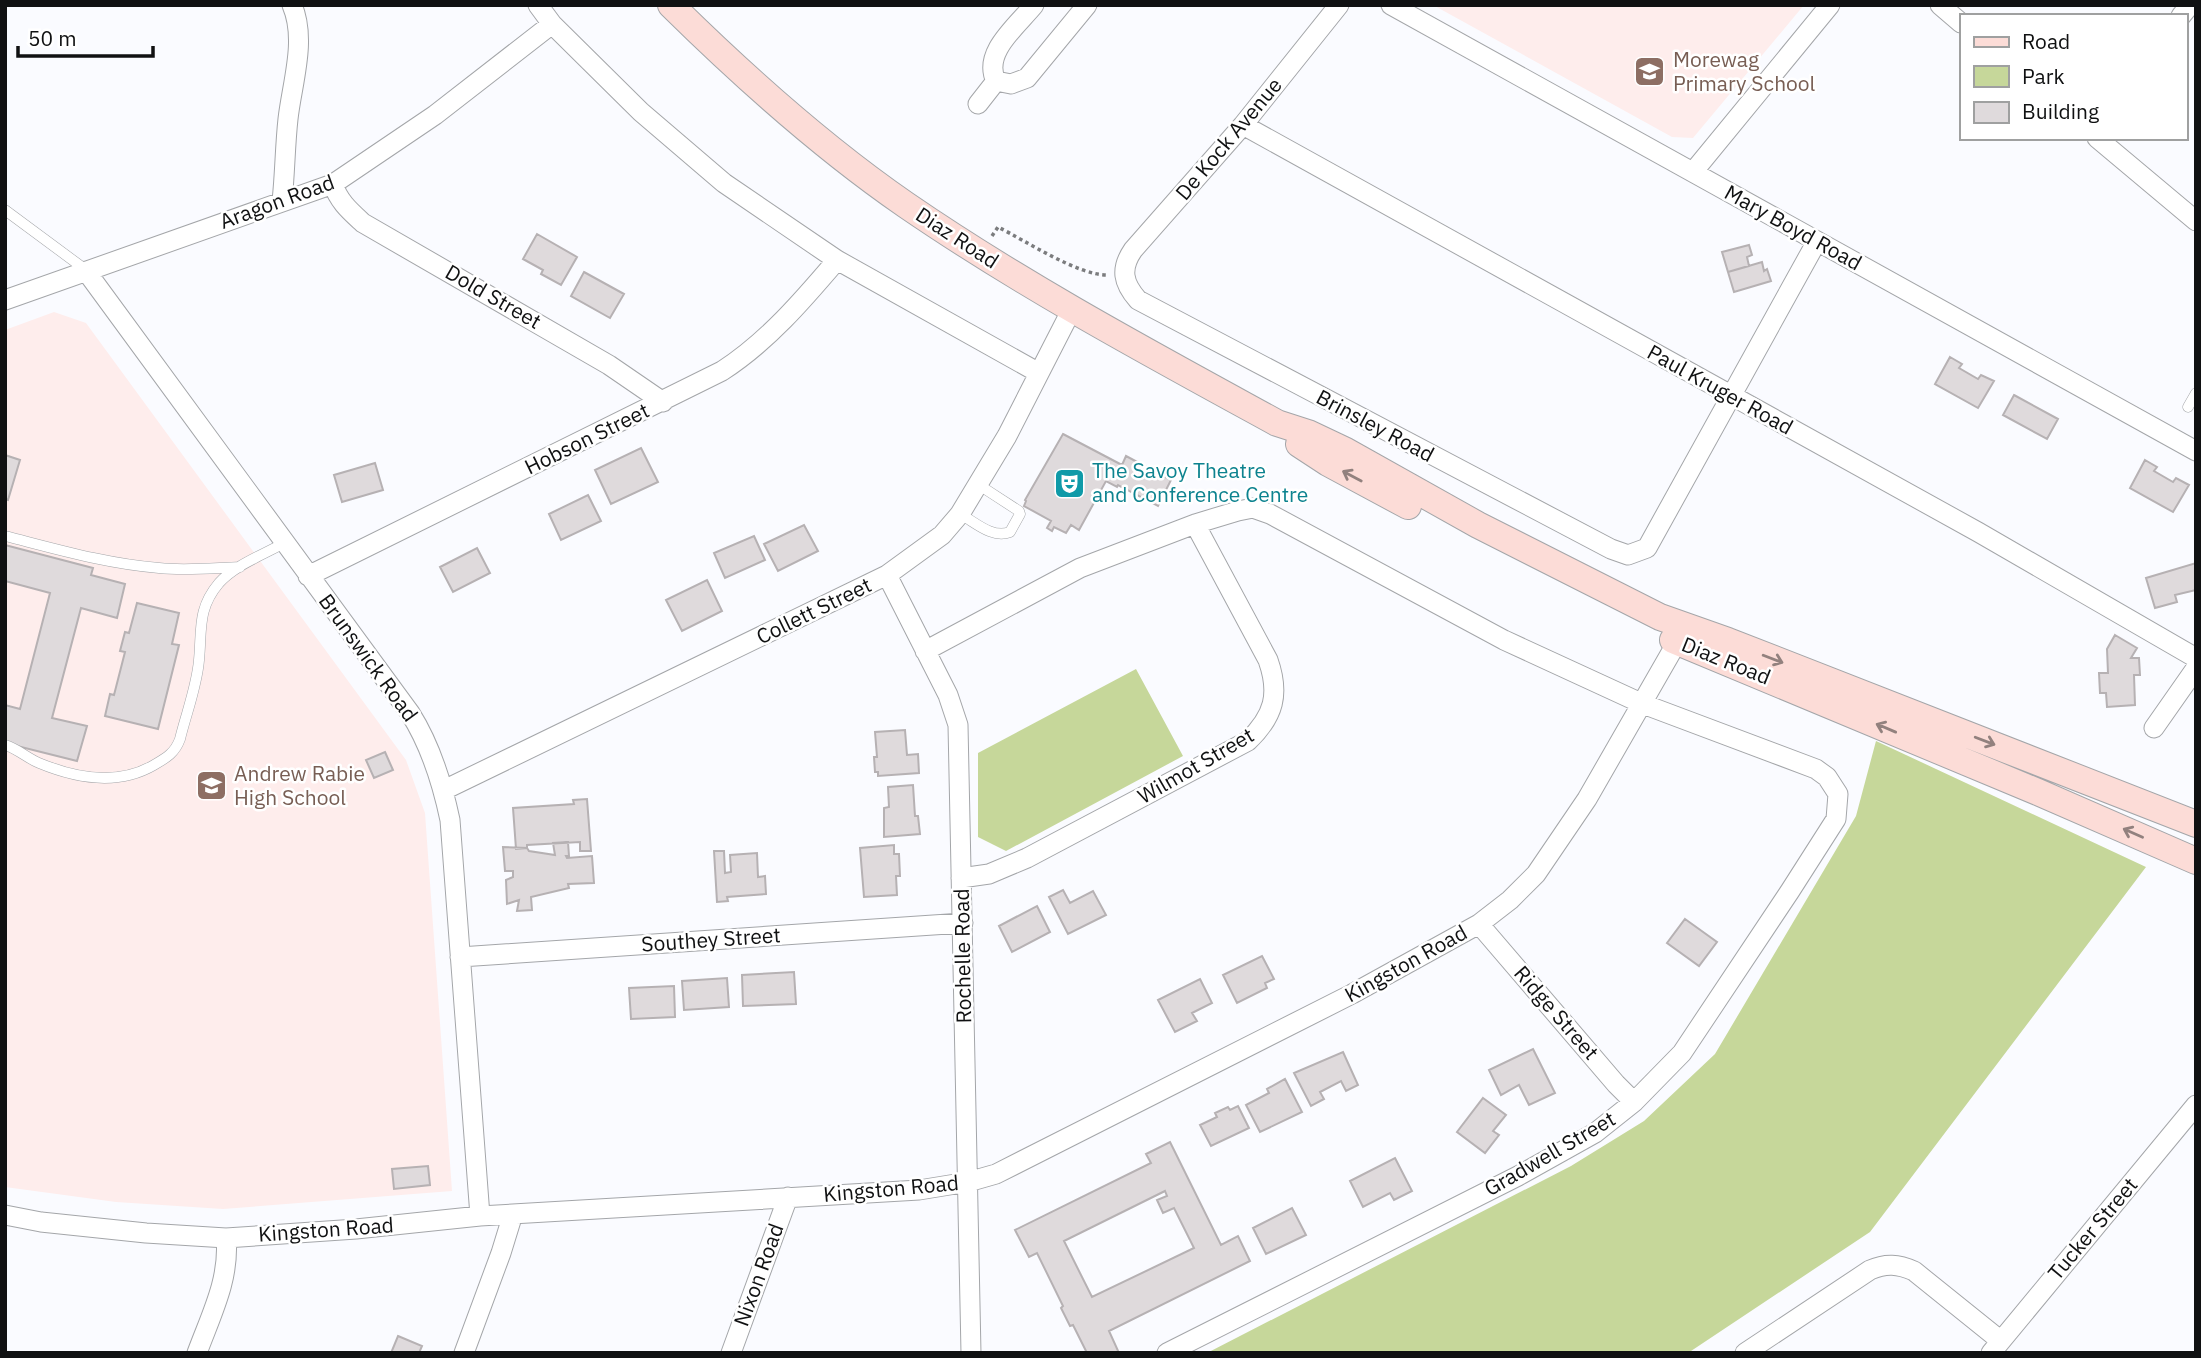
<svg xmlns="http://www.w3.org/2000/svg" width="2201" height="1358" viewBox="0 0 2201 1358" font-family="'IBM Plex Sans',sans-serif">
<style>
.education{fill:#feedec}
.green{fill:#c6d79a}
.building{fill:#dfdadc;stroke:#b6b1b3;stroke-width:2;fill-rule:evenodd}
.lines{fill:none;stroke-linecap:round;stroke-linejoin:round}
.lane-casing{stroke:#a4a6a9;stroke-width:11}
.street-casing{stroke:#a4a6a9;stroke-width:21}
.secondary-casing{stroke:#a4a6a9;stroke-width:28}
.path{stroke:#7b7c7e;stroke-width:3.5;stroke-dasharray:3.5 3.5;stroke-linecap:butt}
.lane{stroke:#fff;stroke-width:10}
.street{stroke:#fff;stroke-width:19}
.secondary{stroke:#fcdcd7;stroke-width:26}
.oneway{stroke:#92817e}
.labels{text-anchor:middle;stroke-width:5;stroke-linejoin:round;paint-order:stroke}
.education-label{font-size:21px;fill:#785e54;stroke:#fff;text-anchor:start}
.street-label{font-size:21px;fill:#101112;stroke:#fff}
.culture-label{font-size:21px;fill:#0d838f;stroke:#fff;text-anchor:start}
</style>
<rect width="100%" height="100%" fill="#fafbff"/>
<path class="education" d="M 1433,5 L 1804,5 L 1693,138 L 1672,137 Z
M 54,312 L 86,323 L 406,760 L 425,813 L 452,1191 L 223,1209 L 116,1202 L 5,1187 L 5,330 Z"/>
<path class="green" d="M 1136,669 L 1183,756 L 1006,851 L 978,837 L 978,753 Z
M 1876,741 L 2146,867 L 1870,1232 L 1688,1353 L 1207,1353 L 1571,1166 L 1644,1121 L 1715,1054 L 1856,816 Z"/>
<path class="building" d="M 537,234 L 577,257 L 561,285 L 541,274 L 543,270 L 523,259 Z
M 1749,245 L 1752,255 L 1747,257 L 1749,266 L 1728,272 L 1722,252 Z
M 1762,262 L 1764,271 L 1767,269 L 1771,281 L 1734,292 L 1728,272 Z
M 584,272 L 624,294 L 610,318 L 571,296 Z
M 1950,357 L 1962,364 L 1959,368 L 1978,379 L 1981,375 L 1994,381 L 1978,408 L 1935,384 Z
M 2014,395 L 2058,419 L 2047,439 L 2003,415 Z
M 1063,434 L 1122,465 L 1126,456 L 1171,480 L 1158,506 L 1118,485 L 1117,487 L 1106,481 L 1079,530 L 1071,525 L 1066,533 L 1054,527 L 1052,531 L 1047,528 L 1051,521 L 1024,506 L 1026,501 L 1025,500 Z
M 641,448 L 658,482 L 611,504 L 595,470 Z
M 5,455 L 20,460 L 8,500 L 5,499 Z
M 2145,460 L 2157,467 L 2154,471 L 2173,482 L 2176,478 L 2189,485 L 2173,512 L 2130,488 Z
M 375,463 L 383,490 L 342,502 L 334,475 Z
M 588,495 L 601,521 L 561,540 L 549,514 Z
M 804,525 L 818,551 L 778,571 L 764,544 Z
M 754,536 L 765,560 L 725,578 L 714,553 Z
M 5,545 L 93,568 L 91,575 L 125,584 L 117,618 L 81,608 L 52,718 L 87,726 L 77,761 L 5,743 L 5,705 L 20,709 L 50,593 L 5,581 Z
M 477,548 L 490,573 L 453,592 L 440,567 Z
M 2196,563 L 2196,590 L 2175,595 L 2177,602 L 2155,608 L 2146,578 Z
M 707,580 L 722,611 L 682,631 L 666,600 Z
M 137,603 L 179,613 L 172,644 L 179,645 L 158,729 L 105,716 L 110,694 L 114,695 L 125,652 L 120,651 L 125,632 L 129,633 Z
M 2115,635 L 2137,648 L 2131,658 L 2139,658 L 2140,675 L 2134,675 L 2135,705 L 2107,707 L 2106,693 L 2100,693 L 2099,673 L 2108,673 L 2107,649 Z
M 905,730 L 907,755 L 918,754 L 919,773 L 878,776 L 878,772 L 875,772 L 874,757 L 877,757 L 875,732 Z
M 385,752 L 393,770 L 374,778 L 366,760 Z
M 913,785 L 915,816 L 918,816 L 920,834 L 884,837 L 884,808 L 889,807 L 888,787 Z
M 587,799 L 591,851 L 580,851 L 580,842 L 527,845 L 527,848 L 516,849 L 513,808 L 574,804 L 573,800 Z
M 568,842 L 569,856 L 566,856 L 567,858 L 592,856 L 594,883 L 568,884 L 569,888 L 531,897 L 532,910 L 517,911 L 519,900 L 507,904 L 506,880 L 513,877 L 513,871 L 505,871 L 503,847 L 527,848 L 529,851 L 555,855 L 553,843 Z
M 894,845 L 894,854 L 899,854 L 900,876 L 896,876 L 897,895 L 864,897 L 860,848 Z
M 714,851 L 724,851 L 725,873 L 731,872 L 730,855 L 757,853 L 758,877 L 765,876 L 766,894 L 727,897 L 728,901 L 717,902 Z
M 1063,890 L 1070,903 L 1093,891 L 1106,915 L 1068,934 L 1049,897 Z
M 1037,906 L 1050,932 L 1012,952 L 999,926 Z
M 1685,919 L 1717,942 L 1699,966 L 1667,943 Z
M 1262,956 L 1274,979 L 1265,983 L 1267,988 L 1237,1003 L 1223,975 Z
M 794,972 L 796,1004 L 743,1006 L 742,975 Z
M 727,978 L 729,1007 L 684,1010 L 682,981 Z
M 1200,979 L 1212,1003 L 1192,1013 L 1197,1021 L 1175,1032 L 1158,1000 Z
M 674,986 L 675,1017 L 631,1019 L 629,988 Z
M 1533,1049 L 1555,1093 L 1529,1105 L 1519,1085 L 1501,1095 L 1489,1070 Z
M 1343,1052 L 1358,1085 L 1346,1091 L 1341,1081 L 1320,1092 L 1324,1099 L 1311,1106 L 1294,1073 Z
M 1285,1079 L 1302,1112 L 1260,1132 L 1246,1105 L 1269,1093 L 1267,1089 Z
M 1483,1098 L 1506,1115 L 1493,1131 L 1499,1135 L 1485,1153 L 1457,1132 Z
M 1238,1106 L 1249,1128 L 1211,1146 L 1200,1125 L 1217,1117 L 1215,1113 L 1228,1107 L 1230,1110 Z
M 1170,1142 L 1221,1245 L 1238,1236 L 1250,1261 L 1109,1331 L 1119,1353 L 1087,1353 L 1073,1325 L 1070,1326 L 1061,1308 L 1063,1306 L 1037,1253 L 1029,1257 L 1015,1230 L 1151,1163 L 1146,1154 ZM 1165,1191 L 1167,1196 L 1157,1200 L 1163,1213 L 1174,1208 L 1194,1248 L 1092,1297 L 1064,1241 Z
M 1395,1158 L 1412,1191 L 1394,1200 L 1390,1193 L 1363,1207 L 1350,1181 Z
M 428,1166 L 430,1185 L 394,1189 L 392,1169 Z
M 1292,1208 L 1306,1235 L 1266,1254 L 1253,1228 Z
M 398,1336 L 422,1346 L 419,1353 L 391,1353 Z"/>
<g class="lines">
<defs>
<path id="lane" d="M 5,210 L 86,270
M 2188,407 L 2196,393
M 960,514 C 975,522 992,539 1010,532 L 1020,514 L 1019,511 L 979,485
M 5,536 C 56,549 107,564 159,568 C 185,571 213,568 240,567
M 5,745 C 18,749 27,758 39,763 C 75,778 118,786 154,765 C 166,758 175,753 180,739 C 186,714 197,686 199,660 C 202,630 197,609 219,583 C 235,565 263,555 284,543"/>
<path id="street" d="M 538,5 L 552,24 L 641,112 L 724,183 L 837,260 L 1039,373
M 1339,5 L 1243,125 L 1133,250 C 1120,269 1123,283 1138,300 L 1611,549 L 1628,555 L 1647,548 L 1817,241
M 1391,5 L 2196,451
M 1940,5 L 1961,23
M 2181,16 L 2190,5
M 996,81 L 1011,84 L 1027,78 L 1087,5
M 996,81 C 982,53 1017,26 1034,5
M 978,104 L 996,81
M 1243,125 L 1978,532 L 2196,658
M 2097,138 L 2196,221
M 1693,172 L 1830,5
M 333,184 C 339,202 350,211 363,223 L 609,365 L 663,402
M 282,201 C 285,174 285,146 288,119 C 292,83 307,40 292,5
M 86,271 L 410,713 C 431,746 442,782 450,820 L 480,1216
M 5,300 L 333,184 L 435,115 L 552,24
M 887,575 L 948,695 L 958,725 L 971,1353
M 308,576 L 722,371 C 767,342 803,300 837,260
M 925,651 L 1080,568 L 1195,524 L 1238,511 L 1253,508 L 1270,514 L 1504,640 L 1643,704 L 1816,769 L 1827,777 L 1838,794 L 1836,819 L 1790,891 L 1682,1053 L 1634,1102 L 1595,1133 L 1518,1176 L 1167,1353
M 2154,728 L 2196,668
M 444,790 L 887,575 L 942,535 L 960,514 L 1007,436 L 1072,309
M 961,878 L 989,874 L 1027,858 L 1248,741 C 1274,716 1280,694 1268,660 L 1195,524
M 1479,924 L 1616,1084 L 1634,1102
M 460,957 L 963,923
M 5,1215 L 41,1222 L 146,1233 L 226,1238 L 356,1229 L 480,1216 L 919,1190 L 968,1182 L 996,1174 L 1352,994 L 1479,924 L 1510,900 L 1536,874 L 1587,799 L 1684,630
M 197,1353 C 211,1315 230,1279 226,1238
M 464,1353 L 501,1253 L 513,1214
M 731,1353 L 788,1197
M 1745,1353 L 1870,1270 C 1886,1263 1898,1264 1914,1271 L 2001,1341
M 1991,1353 L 2196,1105"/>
<path id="secondary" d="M 671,5 C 744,77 822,147 906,205 C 1024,286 1151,354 1277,423 L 1308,433 L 1346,451 L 1478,525 L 1660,617 L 1728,641 L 2196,824
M 1299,444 L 1328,463 L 1408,506
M 1673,640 L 2040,793 L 2196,861"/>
</defs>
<use href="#lane" class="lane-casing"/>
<use href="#street" class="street-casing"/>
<use href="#secondary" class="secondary-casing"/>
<path class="path" d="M 992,236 L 998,227 C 1026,241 1079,276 1108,275"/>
<use href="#lane" class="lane"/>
<use href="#street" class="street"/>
<use href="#secondary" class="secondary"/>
</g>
<defs><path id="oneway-shaft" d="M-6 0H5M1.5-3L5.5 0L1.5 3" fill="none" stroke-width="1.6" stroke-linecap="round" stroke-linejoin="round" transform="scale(1.75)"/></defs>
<g class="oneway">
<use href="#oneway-shaft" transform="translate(1352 476) rotate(-152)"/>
<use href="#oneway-shaft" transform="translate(1773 659) rotate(21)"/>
<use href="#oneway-shaft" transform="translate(1886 728) rotate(-157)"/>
<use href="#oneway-shaft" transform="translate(1985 741) rotate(21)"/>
<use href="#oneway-shaft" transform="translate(2133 833) rotate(-156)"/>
</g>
<defs>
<symbol id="school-square" viewBox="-11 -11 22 22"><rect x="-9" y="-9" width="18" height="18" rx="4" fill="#8d6e63" stroke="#fff"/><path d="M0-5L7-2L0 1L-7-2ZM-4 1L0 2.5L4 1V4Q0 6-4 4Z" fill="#fff"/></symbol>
<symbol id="theatre-square" viewBox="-11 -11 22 22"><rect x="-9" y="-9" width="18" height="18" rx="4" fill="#0f9aa8" stroke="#fff"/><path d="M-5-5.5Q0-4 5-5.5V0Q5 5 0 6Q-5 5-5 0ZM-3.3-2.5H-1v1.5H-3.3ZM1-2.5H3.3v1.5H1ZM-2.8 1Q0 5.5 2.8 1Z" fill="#fff"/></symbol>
</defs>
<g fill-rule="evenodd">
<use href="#school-square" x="1632" y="54" width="35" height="35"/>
<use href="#theatre-square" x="1052" y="466" width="35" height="35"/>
<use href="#school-square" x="194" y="768" width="35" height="35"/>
</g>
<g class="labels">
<g class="education-label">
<text x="1673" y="67">Morewag<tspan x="1673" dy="24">Primary School</tspan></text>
<text x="234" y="781">Andrew Rabie<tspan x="234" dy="24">High School</tspan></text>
</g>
<g class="street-label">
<text transform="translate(1229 139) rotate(-50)" y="7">De Kock Avenue</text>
<text transform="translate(277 202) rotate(-20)" y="7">Aragon Road</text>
<text transform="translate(1793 228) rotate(29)" y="7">Mary Boyd Road</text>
<text transform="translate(957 238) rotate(33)" y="7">Diaz Road</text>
<text transform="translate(493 297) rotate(30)" y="7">Dold Street</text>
<text transform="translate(1720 390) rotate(29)" y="7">Paul Kruger Road</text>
<text transform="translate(1375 426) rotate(28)" y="7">Brinsley Road</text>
<text transform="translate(587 439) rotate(-26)" y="7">Hobson Street</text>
<text transform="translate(814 611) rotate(-26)" y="7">Collett Street</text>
<text transform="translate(368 658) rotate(54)" y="7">Brunswick Road</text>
<text transform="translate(1726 661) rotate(22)" y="7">Diaz Road</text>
<text transform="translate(1196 766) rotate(-30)" y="7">Wilmot Street</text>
<text transform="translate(711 940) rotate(-4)" y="7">Southey Street</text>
<text transform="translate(963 956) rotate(-91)" y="7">Rochelle Road</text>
<text transform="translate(1406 964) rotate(-29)" y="7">Kingston Road</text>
<text transform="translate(1556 1013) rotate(49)" y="7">Ridge Street</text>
<text transform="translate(1550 1154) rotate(-30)" y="7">Gradwell Street</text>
<text transform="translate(891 1189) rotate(-5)" y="7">Kingston Road</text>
<text transform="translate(2093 1229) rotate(-50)" y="7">Tucker Street</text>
<text transform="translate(326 1230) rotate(-4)" y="7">Kingston Road</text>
<text transform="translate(759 1275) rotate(-70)" y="7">Nixon Road</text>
</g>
<g class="culture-label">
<text x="1092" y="478">The Savoy Theatre<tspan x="1092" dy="24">and Conference Centre</tspan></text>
</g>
</g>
<rect width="2201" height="1358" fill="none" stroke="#101112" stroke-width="14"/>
<rect x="1960" y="14" width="228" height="126" fill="#ffffff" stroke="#9fa0a0" stroke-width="2"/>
<rect x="1974" y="37" width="35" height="10" fill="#fcdcd7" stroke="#9fa0a0" stroke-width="2"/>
<text x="2022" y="49" font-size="21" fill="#101112">Road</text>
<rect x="1974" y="66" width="35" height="21" fill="#c6d79a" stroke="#9fa0a0" stroke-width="2"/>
<text x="2022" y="84" font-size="21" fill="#101112">Park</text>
<rect x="1974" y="102" width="35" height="21" fill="#dfdadc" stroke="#9fa0a0" stroke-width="2"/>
<text x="2022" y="119" font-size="21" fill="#101112">Building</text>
<path d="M18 46v10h135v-10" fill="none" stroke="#101112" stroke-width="3.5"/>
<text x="28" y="46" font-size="21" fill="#101112" stroke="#ffffff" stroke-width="5" paint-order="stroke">50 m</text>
</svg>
